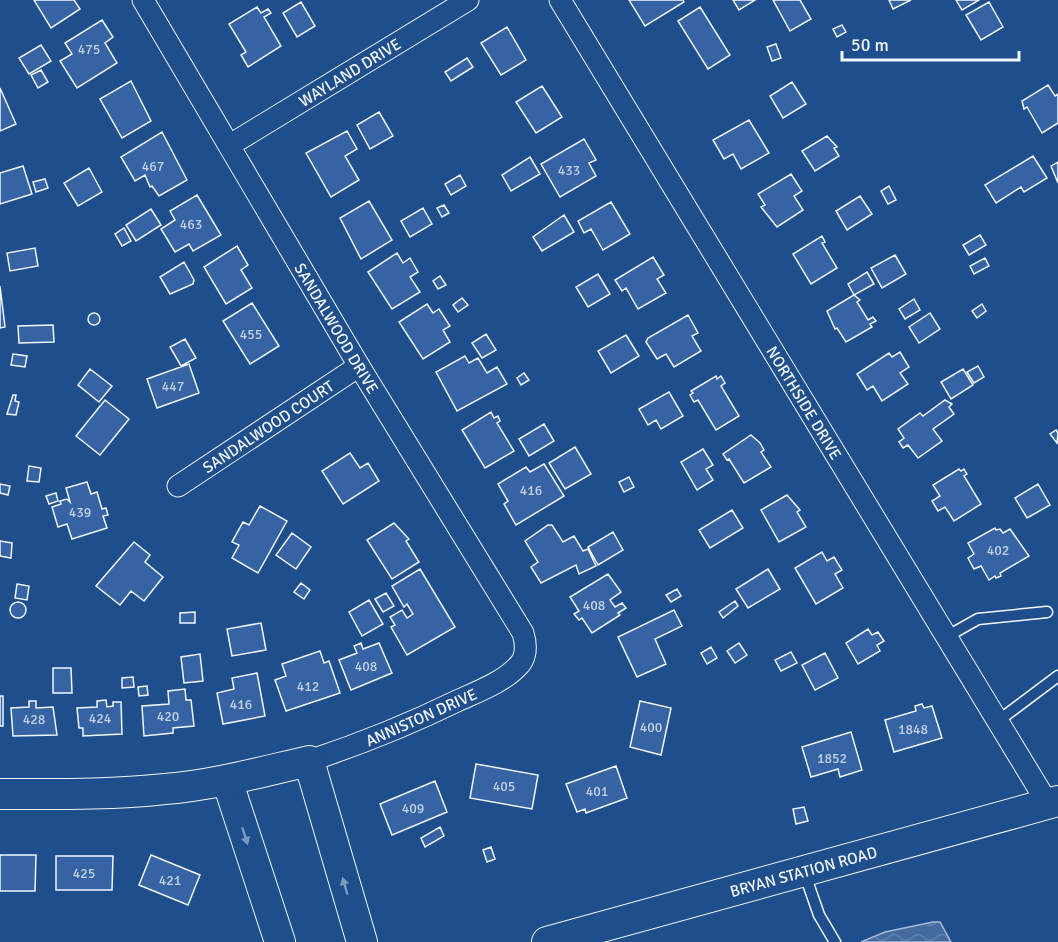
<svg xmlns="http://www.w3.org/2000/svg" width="1058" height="942" viewBox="0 0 1058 942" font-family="Signika,sans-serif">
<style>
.water{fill:url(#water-waves);stroke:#a8bbd7;stroke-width:1.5}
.building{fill:#3563a3;stroke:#f2f6ff;stroke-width:1.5}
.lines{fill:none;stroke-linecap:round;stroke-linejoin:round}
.lane-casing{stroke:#f2f6ff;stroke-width:13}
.street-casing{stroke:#f2f6ff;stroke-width:23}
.secondary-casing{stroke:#f2f6ff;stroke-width:32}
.lane{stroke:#1f4e8c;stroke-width:10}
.street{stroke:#1f4e8c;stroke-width:21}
.secondary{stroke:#1f4e8c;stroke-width:30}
.oneway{fill:#7e9ac0}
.labels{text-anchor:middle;stroke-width:4.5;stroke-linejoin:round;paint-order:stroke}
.number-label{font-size:14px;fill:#c3d1e8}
.street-label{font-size:16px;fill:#f2f6ff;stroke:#1f4e8c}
</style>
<defs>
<pattern id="water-waves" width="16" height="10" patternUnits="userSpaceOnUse" patternTransform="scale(1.5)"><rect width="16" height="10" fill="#446ba0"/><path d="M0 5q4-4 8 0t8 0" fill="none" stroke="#5f81ae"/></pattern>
</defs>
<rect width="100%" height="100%" fill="#1f4e8c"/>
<path class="water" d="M 933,922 L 940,922 L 951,942 L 861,942 L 885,932 Z"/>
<path class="building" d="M 34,0 L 74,0 L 80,9 L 51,28 Z
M 629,0 L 683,0 L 684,2 L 645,26 Z
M 733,0 L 755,0 L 739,10 Z
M 773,0 L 800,0 L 811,19 L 790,31 Z
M 889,0 L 911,0 L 893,9 Z
M 956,0 L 979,0 L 962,10 Z
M 301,2 L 315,26 L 297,37 L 283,13 Z
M 989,2 L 1003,27 L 981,40 L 966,15 Z
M 257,7 L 261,13 L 268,9 L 271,13 L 264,17 L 281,46 L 248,67 L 241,55 L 246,52 L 229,24 Z
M 700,7 L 730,55 L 708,69 L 678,21 Z
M 102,20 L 113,37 L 105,43 L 117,63 L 77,88 L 60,61 L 72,54 L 65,43 Z
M 842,25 L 846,32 L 837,37 L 833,29 Z
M 507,27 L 526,60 L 501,75 L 481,43 Z
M 776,44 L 781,58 L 772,61 L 767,47 Z
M 41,45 L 51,61 L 29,74 L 19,58 Z
M 467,58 L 473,67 L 451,81 L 445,72 Z
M 41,70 L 48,82 L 38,88 L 31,75 Z
M 131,81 L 151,121 L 122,138 L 100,99 Z
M 792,82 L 806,104 L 783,118 L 770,96 Z
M 1048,85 L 1055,96 L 1058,94 L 1058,123 L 1042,133 L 1027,107 L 1024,109 L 1022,101 Z
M 542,86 L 562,117 L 536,133 L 516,102 Z
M 0,88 L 16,124 L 0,131 Z
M 379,112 L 393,136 L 370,149 L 357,125 Z
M 749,120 L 769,153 L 741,169 L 733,154 L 724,159 L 713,140 Z
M 347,131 L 357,149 L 345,156 L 359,180 L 331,197 L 306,153 Z
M 162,132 L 187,180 L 159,196 L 152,186 L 150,187 L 145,175 L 135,181 L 121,157 Z
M 827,136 L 837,147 L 834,148 L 839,156 L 815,171 L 802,151 Z
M 584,139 L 596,160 L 589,163 L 596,176 L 560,197 L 541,164 Z
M 1033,156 L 1047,178 L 1024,192 L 1021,187 L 996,203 L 985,185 Z
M 530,157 L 540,174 L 511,191 L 502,175 Z
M 1058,162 L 1058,183 L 1051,166 Z
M 23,166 L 32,194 L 0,204 L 0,173 Z
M 89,168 L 102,192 L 78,206 L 64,183 Z
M 791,174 L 802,191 L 794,196 L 803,210 L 777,227 L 761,207 L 765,205 L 758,194 Z
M 460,175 L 466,186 L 451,195 L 445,184 Z
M 45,179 L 48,188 L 36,192 L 33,182 Z
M 889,186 L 896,200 L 888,204 L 881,191 Z
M 197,195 L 221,235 L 193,251 L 189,244 L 175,252 L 161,229 L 175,220 L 170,211 Z
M 860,196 L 872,214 L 847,230 L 836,211 Z
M 369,201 L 392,240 L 361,259 L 340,218 Z
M 611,202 L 630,234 L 603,250 L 591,229 L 584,233 L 578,221 Z
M 444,205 L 449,213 L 442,217 L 437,208 Z
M 423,208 L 432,224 L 410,237 L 401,221 Z
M 151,209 L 161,225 L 136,241 L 126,225 Z
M 564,215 L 574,232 L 542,251 L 533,237 Z
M 124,228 L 131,241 L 122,246 L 115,234 Z
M 980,235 L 986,245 L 969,255 L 963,245 Z
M 822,236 L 825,242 L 822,243 L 837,268 L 811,284 L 793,254 Z
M 237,246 L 248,265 L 241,270 L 252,288 L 226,304 L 204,267 Z
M 35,248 L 38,266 L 10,271 L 7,253 Z
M 397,253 L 403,263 L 410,258 L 418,272 L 410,277 L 420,292 L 392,309 L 368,272 Z
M 895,255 L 906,274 L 882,288 L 871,268 Z
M 653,257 L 664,275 L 657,279 L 666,293 L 638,309 L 626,288 L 622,291 L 615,280 Z
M 985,258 L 989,266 L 974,274 L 970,266 Z
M 184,262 L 194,280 L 193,284 L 170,294 L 160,277 Z
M 867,272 L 874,284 L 854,295 L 848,284 Z
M 598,274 L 610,294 L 588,307 L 576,287 Z
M 440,276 L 446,285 L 438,289 L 433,281 Z
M 0,286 L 5,327 L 0,328 Z
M 854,295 L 860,300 L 857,302 L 868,320 L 873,317 L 876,321 L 870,324 L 872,327 L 846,342 L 837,328 L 835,329 L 827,311 Z
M 462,298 L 468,305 L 458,312 L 453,305 Z
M 914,299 L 920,310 L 905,319 L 899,309 Z
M 252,303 L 279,346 L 250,364 L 223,321 Z
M 427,304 L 433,313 L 439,309 L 450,326 L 443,330 L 450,342 L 423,359 L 399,322 Z
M 982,304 L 986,311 L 977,318 L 972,311 Z
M88 319a6 6 0 1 1 12 0a6 6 0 1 1-12 0Z
M 930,313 L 940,329 L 919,343 L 909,327 Z
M 688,315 L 698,333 L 692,336 L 701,351 L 674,367 L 666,354 L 657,359 L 646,342 L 648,338 Z
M 53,325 L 54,342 L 19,343 L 18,326 Z
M 486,334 L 496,350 L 482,358 L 472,343 Z
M 626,335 L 639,356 L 611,373 L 598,351 Z
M 185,339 L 196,358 L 181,366 L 170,347 Z
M 900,352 L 909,367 L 900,373 L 908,384 L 882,401 L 873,386 L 867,390 L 857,374 L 889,353 L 892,357 Z
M 13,354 L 27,356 L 25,367 L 11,365 Z
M 465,356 L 469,363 L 478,358 L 487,373 L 497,367 L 507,384 L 457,411 L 436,372 Z
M 189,364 L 199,393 L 157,408 L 147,379 Z
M 978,366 L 984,377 L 974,383 L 967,372 Z
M 90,369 L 112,386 L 99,402 L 78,385 Z
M 963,369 L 973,385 L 951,399 L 941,382 Z
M 524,373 L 529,380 L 521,385 L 517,378 Z
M 716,376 L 717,379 L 721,376 L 725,383 L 721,386 L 739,416 L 716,430 L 698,400 L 694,402 L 690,395 L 693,393 L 691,391 Z
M 669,392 L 683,416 L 661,429 L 656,420 L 648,425 L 639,409 Z
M 13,395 L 16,395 L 15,401 L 19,402 L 16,415 L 7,414 Z
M 105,400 L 129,419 L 100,455 L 76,436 Z
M 945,400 L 952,404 L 949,407 L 954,414 L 933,429 L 942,441 L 918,458 L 908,445 L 903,448 L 899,442 L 904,438 L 898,429 L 920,413 L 923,416 Z
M 491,412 L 494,418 L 498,416 L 500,421 L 497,423 L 514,451 L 485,468 L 462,430 Z
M 544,424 L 554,441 L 529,456 L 519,439 Z
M 1056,430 L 1058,433 L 1057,443 L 1050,434 Z
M 751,435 L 760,443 L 764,450 L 761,452 L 771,467 L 744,483 L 729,459 L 727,460 L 723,454 Z
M 575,447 L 591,474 L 565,489 L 549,463 Z
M 703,449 L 713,465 L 706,469 L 713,480 L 697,490 L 681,462 Z
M 350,453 L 360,468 L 368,463 L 379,481 L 343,504 L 322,471 Z
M 544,464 L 564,496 L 516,525 L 504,504 L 508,501 L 498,484 L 526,467 L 530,472 Z
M 29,466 L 41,468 L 39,482 L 27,481 Z
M 959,469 L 961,471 L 964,469 L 967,474 L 964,476 L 981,504 L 954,521 L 945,507 L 938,511 L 932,501 L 940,496 L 933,485 Z
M 629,477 L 634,487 L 624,492 L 619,482 Z
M 87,482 L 91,494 L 97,492 L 102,509 L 106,508 L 108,515 L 103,516 L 107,528 L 72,539 L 67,524 L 58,527 L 52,507 L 61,504 L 60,501 L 67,499 L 70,502 L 66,488 Z
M 0,484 L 10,486 L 8,495 L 0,493 Z
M 1038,484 L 1050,505 L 1027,518 L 1015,498 Z
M 56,493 L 58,501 L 49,504 L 46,496 Z
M 787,495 L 800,510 L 797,512 L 806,527 L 779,542 L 761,510 Z
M 260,506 L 287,521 L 258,573 L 232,558 L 239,545 L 232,542 L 243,522 L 249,525 Z
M 732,510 L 743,528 L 710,548 L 699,530 Z
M 394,523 L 409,539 L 406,541 L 419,562 L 392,579 L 367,540 Z
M 548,525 L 552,525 L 563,542 L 574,536 L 583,551 L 588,549 L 596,566 L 579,574 L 576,565 L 541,583 L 531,567 L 538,562 L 525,541 Z
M 995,528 L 996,530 L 1000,529 L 1003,533 L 1010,529 L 1029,556 L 1000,573 L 1001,576 L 996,578 L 995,576 L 989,580 L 981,566 L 974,569 L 968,558 L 974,554 L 968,543 Z
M 613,532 L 623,550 L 598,565 L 588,547 Z
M 292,533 L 311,547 L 296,569 L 276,555 Z
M 0,541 L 12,543 L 11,558 L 0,556 Z
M 134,542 L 150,555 L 145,562 L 163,577 L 144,601 L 131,591 L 120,605 L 96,586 Z
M 822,552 L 827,561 L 834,557 L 842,570 L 835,574 L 843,588 L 816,604 L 795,568 Z
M 420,569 L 455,627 L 407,655 L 391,627 L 395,625 L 390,617 L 402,610 L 407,618 L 413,614 L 407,604 L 404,607 L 392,586 Z
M 768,569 L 780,589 L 748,608 L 736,589 Z
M 608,574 L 621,592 L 610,600 L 615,607 L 622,603 L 626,608 L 618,613 L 620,615 L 592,633 L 582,618 L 579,620 L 574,614 L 579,611 L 570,597 Z
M 301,583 L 310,590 L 304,599 L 294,592 Z
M 17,584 L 29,586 L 27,600 L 15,598 Z
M 677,589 L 681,596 L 671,602 L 666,595 Z
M 386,593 L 394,606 L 383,612 L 375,599 Z
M 369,600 L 383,624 L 362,636 L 349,612 Z
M 735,601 L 738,606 L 723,618 L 719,612 Z
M10 610a8 8 0 1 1 16 0a8 8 0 1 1-16 0Z
M 674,610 L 682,626 L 655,639 L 666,664 L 637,677 L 618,637 Z
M 195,612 L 195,623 L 180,623 L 180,613 Z
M 261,623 L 266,650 L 232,656 L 227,629 Z
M 868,629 L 872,635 L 878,632 L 884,641 L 877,645 L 880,651 L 858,664 L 846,643 Z
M 361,643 L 363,649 L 379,643 L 392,673 L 351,690 L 339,660 L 357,653 L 354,646 Z
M 739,643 L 747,655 L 735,663 L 727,651 Z
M 711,647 L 717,658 L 707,664 L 701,653 Z
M 320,651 L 324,663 L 329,661 L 340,693 L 286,711 L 275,680 L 286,676 L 282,664 Z
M 791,652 L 797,663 L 781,671 L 775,660 Z
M 825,653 L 838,678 L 815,690 L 802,665 Z
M 200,654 L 203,681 L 184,683 L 181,657 Z
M 53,668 L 71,668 L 72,693 L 53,693 Z
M 257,673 L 265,716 L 223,724 L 217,693 L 234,689 L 232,678 Z
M 133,677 L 134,687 L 122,688 L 122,678 Z
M 147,686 L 148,695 L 139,696 L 138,687 Z
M 185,689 L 186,700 L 191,700 L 194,726 L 173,728 L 173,733 L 144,736 L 142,706 L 169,704 L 168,691 Z
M 0,696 L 3,696 L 3,726 L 0,726 Z
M 106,700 L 107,707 L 113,706 L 113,702 L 121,702 L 122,734 L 83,736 L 83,728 L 79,728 L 77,708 L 97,707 L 97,701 Z
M 29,701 L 36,701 L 36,708 L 53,707 L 57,735 L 13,736 L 11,708 L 29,707 Z
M 640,701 L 671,708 L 661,755 L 630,747 Z
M 922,704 L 924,708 L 932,706 L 942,738 L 894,752 L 885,720 L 916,711 L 915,706 Z
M 851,732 L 862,770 L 840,777 L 838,769 L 811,777 L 802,747 Z
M 476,764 L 538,775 L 532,809 L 470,798 Z
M 616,766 L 627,798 L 586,813 L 585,809 L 577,812 L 566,784 Z
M 435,781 L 447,812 L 392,835 L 380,804 Z
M 804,807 L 808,821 L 796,824 L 793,809 Z
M 440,827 L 444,836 L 425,847 L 421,838 Z
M 491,847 L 495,859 L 487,862 L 483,850 Z
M 0,855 L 36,855 L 35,891 L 0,891 Z
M 151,855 L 200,875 L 188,905 L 139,885 Z
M 56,856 L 113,856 L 112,890 L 56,890 Z"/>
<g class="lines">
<defs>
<path id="lane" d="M 946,637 L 978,619 L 1047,612
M 998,721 L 1058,676
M 804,872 L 819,915 L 835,942"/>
<g id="street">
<path id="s1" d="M 143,0 L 359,366 L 523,633 C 526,643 527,655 520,664 C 504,682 479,691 457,701 C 408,725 360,744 309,761"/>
<path id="s2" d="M 560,0 L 1048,804"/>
<path id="s3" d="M 230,145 L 468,0"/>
<path id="s4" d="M 178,486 L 359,366"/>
</g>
<g id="secondary">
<path d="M 227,780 L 280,942"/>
<path d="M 0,794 C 55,794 110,795 165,789 C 214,785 261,772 309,761 L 362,942"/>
<path id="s5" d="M 547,942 L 1058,801"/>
</g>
</defs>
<use href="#lane" class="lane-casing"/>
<use href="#street" class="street-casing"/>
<use href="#secondary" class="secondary-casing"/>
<use href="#lane" class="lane"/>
<use href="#street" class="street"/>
<use href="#secondary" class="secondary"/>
</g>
<defs><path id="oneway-solid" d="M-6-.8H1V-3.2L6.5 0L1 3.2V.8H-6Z" transform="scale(1.5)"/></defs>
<g class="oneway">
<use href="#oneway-solid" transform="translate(245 836) rotate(72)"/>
<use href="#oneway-solid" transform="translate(345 886) rotate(-106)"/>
</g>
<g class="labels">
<g class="number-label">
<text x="89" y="54">475</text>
<text x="153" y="171">467</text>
<text x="569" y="175">433</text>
<text x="191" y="229">463</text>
<text x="251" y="339">455</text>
<text x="173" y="391">447</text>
<text x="531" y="495">416</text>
<text x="80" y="517">439</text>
<text x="998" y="555">402</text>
<text x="594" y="610">408</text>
<text x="366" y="671">408</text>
<text x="308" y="691">412</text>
<text x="241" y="709">416</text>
<text x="168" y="721">420</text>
<text x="100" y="723">424</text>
<text x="34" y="724">428</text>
<text x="651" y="732">400</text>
<text x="913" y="734">1848</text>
<text x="832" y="763">1852</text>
<text x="504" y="791">405</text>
<text x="597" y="796">401</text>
<text x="413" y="813">409</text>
<text x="84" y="878">425</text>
<text x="170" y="885">421</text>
</g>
<g class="street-label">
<text dy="6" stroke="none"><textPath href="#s3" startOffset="140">WAYLAND DRIVE</textPath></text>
<text dy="6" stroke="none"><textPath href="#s1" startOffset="381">SANDALWOOD DRIVE</textPath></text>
<text dy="6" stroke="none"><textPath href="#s2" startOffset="471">NORTHSIDE DRIVE</textPath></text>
<text dy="6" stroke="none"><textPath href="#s4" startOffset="108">SANDALWOOD COURT</textPath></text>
<text transform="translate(421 717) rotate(-24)" y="6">ANNISTON DRIVE</text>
<text dy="6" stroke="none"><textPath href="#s5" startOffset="266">BRYAN STATION ROAD</textPath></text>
</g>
</g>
<path d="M842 51v9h177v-9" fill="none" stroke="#f2f6ff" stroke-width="3"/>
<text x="851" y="51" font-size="18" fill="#f2f6ff" stroke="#1f4e8c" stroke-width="4.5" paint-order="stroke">50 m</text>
</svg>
